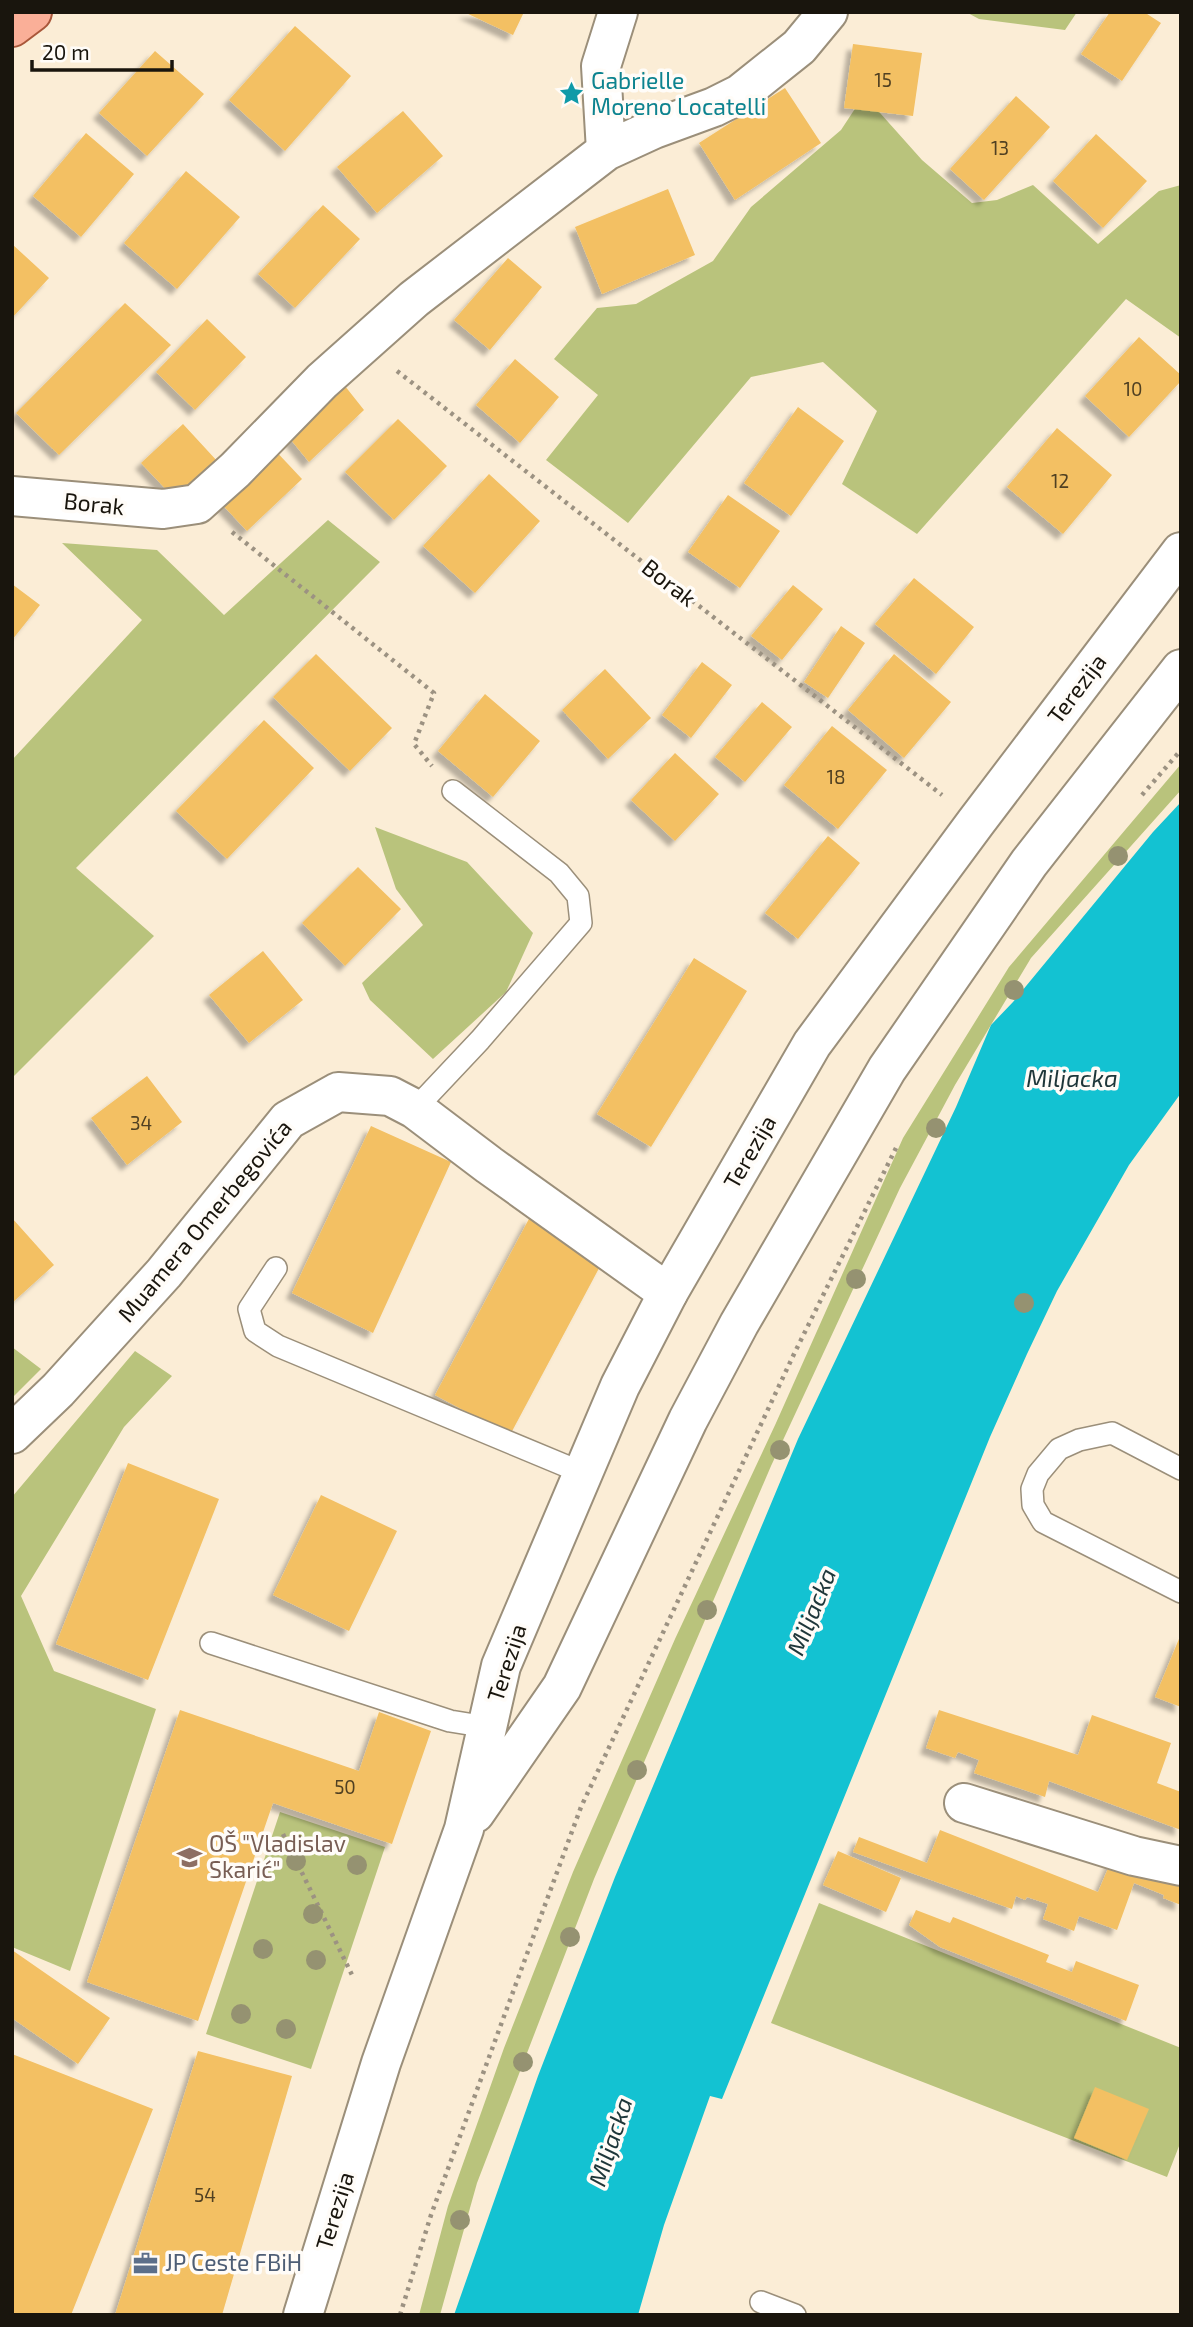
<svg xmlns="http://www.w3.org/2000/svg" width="1193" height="2327" viewBox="0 0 1193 2327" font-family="'Exo 2',sans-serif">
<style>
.green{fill:#b9c37c}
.water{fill:#13c2d2}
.building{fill:#f3c063;filter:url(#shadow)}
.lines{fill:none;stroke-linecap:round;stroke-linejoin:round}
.lane-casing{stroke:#9b8f7a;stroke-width:24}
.street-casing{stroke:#9b8f7a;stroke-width:42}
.secondary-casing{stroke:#9b8f7a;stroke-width:42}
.primary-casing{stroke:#a9573a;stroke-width:42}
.path{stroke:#9c9282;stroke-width:4.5;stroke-dasharray:3.5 5;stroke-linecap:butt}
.lane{stroke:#fff;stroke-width:21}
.street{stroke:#fff;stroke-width:38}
.secondary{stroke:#fff;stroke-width:38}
.primary{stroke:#faaf98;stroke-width:38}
.tree{fill:#959271}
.labels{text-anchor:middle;stroke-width:7;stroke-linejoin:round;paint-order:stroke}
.number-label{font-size:19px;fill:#504022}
.culture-label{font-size:23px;fill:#0d838f;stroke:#fffcf8;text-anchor:start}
.street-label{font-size:23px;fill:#19150d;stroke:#fffcf8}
.education-label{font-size:23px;fill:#785e54;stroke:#fffcf8;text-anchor:start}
.service-label{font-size:23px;fill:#4e5e75;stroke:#fffcf8;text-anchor:start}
.water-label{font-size:24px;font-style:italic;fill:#1e3639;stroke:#fffcf8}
</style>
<defs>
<filter id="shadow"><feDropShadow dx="-6" dy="6" stdDeviation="2" flood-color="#0004"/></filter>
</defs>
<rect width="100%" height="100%" fill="#fbedd6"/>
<path class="green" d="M 966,12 L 1077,12 L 1065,30 L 979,19 Z
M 864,95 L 922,160 L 972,203 L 997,200 L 1033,185 L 1098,244 L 1159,191 L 1181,185 L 1181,338 L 1126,299 L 917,534 L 842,484 L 877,411 L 823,362 L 751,377 L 628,523 L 546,460 L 598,395 L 554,359 L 597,308 L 636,304 L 713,261 L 751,207 L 841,130 Z
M 328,520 L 380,562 L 76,868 L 154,936 L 12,1078 L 12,760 L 142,620 L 62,543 L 157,550 L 224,615 Z
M 1181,764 L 1181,790 L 1031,958 L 955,1085 L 900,1188 L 771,1466 L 594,1879 L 477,2183 L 440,2315 L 419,2315 L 448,2206 L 504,2048 L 573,1872 L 675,1639 L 776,1423 L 903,1138 L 1009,967 Z
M 375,827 L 467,862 L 533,933 L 506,992 L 433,1059 L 370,1000 L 362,983 L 423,925 L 396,889 Z
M 12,1347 L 41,1369 L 12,1398 Z
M 135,1351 L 172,1376 L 124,1427 L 21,1596 L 54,1671 L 156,1709 L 70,1971 L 12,1947 L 12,1497 Z
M 280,1812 L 385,1847 L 311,2069 L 206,2034 Z
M 819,1903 L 1181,2048 L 1181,2141 L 1167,2177 L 771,2023 Z"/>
<path class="water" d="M 1181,802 L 1181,1093 L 1129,1165 L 1057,1291 L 1027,1354 L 990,1437 L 722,2099 L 710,2096 L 664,2225 L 638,2315 L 454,2315 L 538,2076 L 615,1877 L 798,1439 L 956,1107 L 991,1025 L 1013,1002 L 1153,832 Z"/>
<path class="building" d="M 464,12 L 524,12 L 513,35 Z
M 1110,12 L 1144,12 L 1161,23 L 1122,81 L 1081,54 Z
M 295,26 L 351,76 L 285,151 L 229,100 Z
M 853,44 L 922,53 L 913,116 L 844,108 Z
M 155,51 L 204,94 L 147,156 L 99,113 Z
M 785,88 L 821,143 L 735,200 L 699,143 Z
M 1016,96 L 1050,127 L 984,200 L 950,169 Z
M 403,111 L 443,156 L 377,213 L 337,167 Z
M 86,133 L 134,174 L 81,237 L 33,196 Z
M 1096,134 L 1147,181 L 1103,228 L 1053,181 Z
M 186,171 L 240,217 L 177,289 L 124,243 Z
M 668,189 L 695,255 L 602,294 L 575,227 Z
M 323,205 L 360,239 L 295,308 L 258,274 Z
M 12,244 L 49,278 L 12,318 Z
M 508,258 L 542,287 L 490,350 L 454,320 Z
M 125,303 L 171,345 L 59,455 L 16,413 Z
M 207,319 L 246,357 L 195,410 L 156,372 Z
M 1139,337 L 1181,375 L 1181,381 L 1129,437 L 1085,396 Z
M 515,359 L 559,397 L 520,443 L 476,405 Z
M 341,381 L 364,410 L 309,462 L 283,430 Z
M 798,407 L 844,441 L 791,516 L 744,483 Z
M 398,419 L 447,466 L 394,520 L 345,472 Z
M 183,424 L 218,462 L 176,500 L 141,463 Z
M 1057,428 L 1112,475 L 1063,534 L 1007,487 Z
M 272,447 L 302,479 L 247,531 L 217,499 Z
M 489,474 L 540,521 L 475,593 L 423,546 Z
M 728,495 L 780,531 L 740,588 L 688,552 Z
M 914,578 L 974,627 L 936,674 L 875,624 Z
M 12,584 L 40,605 L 12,640 Z
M 793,585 L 823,609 L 782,660 L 751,636 Z
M 841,626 L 865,643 L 828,698 L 804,682 Z
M 316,654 L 392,728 L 350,771 L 273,697 Z
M 894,654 L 951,702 L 904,758 L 848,710 Z
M 702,662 L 732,685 L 691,738 L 662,715 Z
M 605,669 L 651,718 L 608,759 L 562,710 Z
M 485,694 L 540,741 L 493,797 L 438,751 Z
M 762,702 L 792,727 L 745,782 L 715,757 Z
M 264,720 L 314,768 L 227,859 L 176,811 Z
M 832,726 L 887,770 L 838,829 L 784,785 Z
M 675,753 L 719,794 L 675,841 L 631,800 Z
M 828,836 L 860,863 L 798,939 L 765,913 Z
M 358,867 L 401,909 L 345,966 L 302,923 Z
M 263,951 L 303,1000 L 249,1043 L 209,995 Z
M 694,958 L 747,991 L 651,1147 L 597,1114 Z
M 147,1076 L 182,1122 L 127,1165 L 91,1118 Z
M 371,1126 L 451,1162 L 373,1333 L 292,1293 Z
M 530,1217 L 605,1257 L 510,1435 L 435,1395 Z
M 12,1218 L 54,1265 L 12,1303 Z
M 128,1463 L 219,1499 L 148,1680 L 56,1644 Z
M 321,1495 L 397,1531 L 349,1631 L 273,1595 Z
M 1181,1634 L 1181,1707 L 1155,1697 Z
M 180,1710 L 359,1771 L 379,1712 L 431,1731 L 392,1844 L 273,1803 L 198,2021 L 87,1982 Z
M 939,1710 L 1078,1755 L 1092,1715 L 1171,1743 L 1157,1783 L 1181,1792 L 1181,1830 L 1049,1781 L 1045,1797 L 974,1773 L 979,1760 L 958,1752 L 955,1758 L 926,1748 Z
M 940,1830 L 1098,1892 L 1112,1859 L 1181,1880 L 1181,1905 L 1163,1898 L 1164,1895 L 1134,1883 L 1117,1930 L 1079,1916 L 1074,1931 L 1043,1919 L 1048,1904 L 1027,1897 L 1025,1900 L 1016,1896 L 1012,1909 L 853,1852 L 859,1837 L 927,1863 Z
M 838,1851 L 901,1878 L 886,1912 L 823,1885 Z
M 916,1910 L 950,1923 L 953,1917 L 1049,1955 L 1046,1962 L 1072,1972 L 1076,1961 L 1139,1985 L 1126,2021 L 940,1947 L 909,1925 Z
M 12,1950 L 110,2018 L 78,2064 L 12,2018 Z
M 198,2051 L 292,2076 L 222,2315 L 115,2315 Z
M 12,2054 L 153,2109 L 71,2315 L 12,2315 Z
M 1095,2087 L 1149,2109 L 1127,2160 L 1074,2138 Z"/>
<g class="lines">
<defs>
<path id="lane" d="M 415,1109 L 480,1040 L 581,923 L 578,896 L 559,873 L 453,791
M 276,1268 L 249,1309 L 255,1331 L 278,1346 L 583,1473
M 1181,1469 L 1112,1433 L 1079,1440 L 1059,1449 L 1038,1474 L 1032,1489 L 1033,1505 L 1043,1522 L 1181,1592
M 211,1643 L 450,1721 L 487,1727
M 761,2302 L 795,2315"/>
<path id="street" d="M 606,151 L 601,66 L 618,12
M 12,496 L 163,509 L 197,504 L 235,470 L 322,381 L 414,299 L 606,151 L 654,129 L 714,107 L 740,94 L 799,47 L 828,12
M 12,1434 L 58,1390 L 164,1273 L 288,1120 L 338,1092 L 390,1096 L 415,1109 L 489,1165 L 668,1293
M 964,1803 L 1134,1856 L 1181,1866"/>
<path id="secondary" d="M 475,1813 L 562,1687 L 688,1420 L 739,1324 L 887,1069 L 1029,863 L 1181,669
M 303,2315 L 381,2063 L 464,1829 L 501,1666 L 620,1386 L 668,1293 L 812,1044 L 976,822 L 1181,552"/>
<path id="primary" d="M 12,27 L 32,12"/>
</defs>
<use href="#lane" class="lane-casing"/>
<use href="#street" class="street-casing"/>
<use href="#secondary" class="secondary-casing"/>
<use href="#primary" class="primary-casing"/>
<path class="path" d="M 397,371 L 942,795
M 232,532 L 434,693 L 414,744 L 432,766
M 1142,795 L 1181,750
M 283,1834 L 353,1977
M 400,2315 L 431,2215 L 581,1807 L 794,1354 L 896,1148"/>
<use href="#lane" class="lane"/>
<use href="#street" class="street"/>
<use href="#secondary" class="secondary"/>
<use href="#primary" class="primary"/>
</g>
<g class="tree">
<circle cx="1118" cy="856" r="10"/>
<circle cx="1014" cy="990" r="10"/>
<circle cx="936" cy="1128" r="10"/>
<circle cx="856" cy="1279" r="10"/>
<circle cx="1024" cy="1303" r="10"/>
<circle cx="780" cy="1450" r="10"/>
<circle cx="707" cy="1610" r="10"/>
<circle cx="637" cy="1770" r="10"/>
<circle cx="296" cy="1861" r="10"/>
<circle cx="357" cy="1865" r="10"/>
<circle cx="313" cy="1914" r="10"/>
<circle cx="570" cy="1937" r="10"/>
<circle cx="263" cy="1949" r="10"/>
<circle cx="316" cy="1960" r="10"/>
<circle cx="241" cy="2014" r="10"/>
<circle cx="286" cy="2029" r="10"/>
<circle cx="523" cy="2062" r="10"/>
<circle cx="460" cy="2220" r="10"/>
</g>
<defs>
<symbol id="sight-bare" viewBox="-9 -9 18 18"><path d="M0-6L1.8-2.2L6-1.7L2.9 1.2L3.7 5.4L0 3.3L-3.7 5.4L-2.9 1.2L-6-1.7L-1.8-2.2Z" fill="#0f9aa8" stroke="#fffcf8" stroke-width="2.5" paint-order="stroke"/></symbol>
<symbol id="school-bare" viewBox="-9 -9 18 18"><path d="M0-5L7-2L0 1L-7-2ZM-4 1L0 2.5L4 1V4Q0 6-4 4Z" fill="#8d6e63" stroke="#fffcf8" stroke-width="2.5" paint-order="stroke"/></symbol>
<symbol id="office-bare" viewBox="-9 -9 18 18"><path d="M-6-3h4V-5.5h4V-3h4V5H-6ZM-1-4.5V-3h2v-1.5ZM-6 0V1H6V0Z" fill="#5c6f8a" stroke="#fffcf8" stroke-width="2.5" paint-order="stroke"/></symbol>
</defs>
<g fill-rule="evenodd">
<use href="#sight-bare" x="554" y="76" width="35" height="35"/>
<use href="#school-bare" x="172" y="1840" width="35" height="35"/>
<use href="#office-bare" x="128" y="2246" width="35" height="35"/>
</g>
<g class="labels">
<g class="number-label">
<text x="883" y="87">15</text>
<text x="1000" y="155">13</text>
<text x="1133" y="396">10</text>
<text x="1060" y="488">12</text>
<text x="836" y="784">18</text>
<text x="141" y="1130">34</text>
<text x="345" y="1794">50</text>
<text x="205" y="2202">54</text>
</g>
<g class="culture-label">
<text x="591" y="89">Gabrielle<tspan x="591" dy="26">Moreno Locatelli</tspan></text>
</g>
<g class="street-label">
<text transform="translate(94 504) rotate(6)" y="8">Borak</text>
<text transform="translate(669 583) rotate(38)" y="8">Borak</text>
<text transform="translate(1077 689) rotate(-53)" y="8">Terezija</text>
<text transform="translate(750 1152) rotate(-60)" y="8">Terezija</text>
<text transform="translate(205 1221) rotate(-50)" y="8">Muamera Omerbegovića</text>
<text transform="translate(507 1663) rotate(-72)" y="8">Terezija</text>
<text transform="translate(335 2211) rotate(-73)" y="8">Terezija</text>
</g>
<g class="education-label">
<text x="209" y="1852">OŠ "Vladislav<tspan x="209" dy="26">Skarić"</tspan></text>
</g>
<g class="service-label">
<text x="165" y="2271">JP Ceste FBiH</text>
</g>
<g class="water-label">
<text x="1072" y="1087">Miljacka</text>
<text transform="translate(812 1612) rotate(-68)" y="8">Miljacka</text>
<text transform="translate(611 2142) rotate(-72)" y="8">Miljacka</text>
</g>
</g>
<rect width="1193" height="2327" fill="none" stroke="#19150d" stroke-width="28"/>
<path d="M32 60v10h140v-10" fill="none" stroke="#19150d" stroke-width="3.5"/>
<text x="42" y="60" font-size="21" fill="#19150d" stroke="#fffcf8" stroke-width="5" paint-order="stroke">20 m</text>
</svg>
